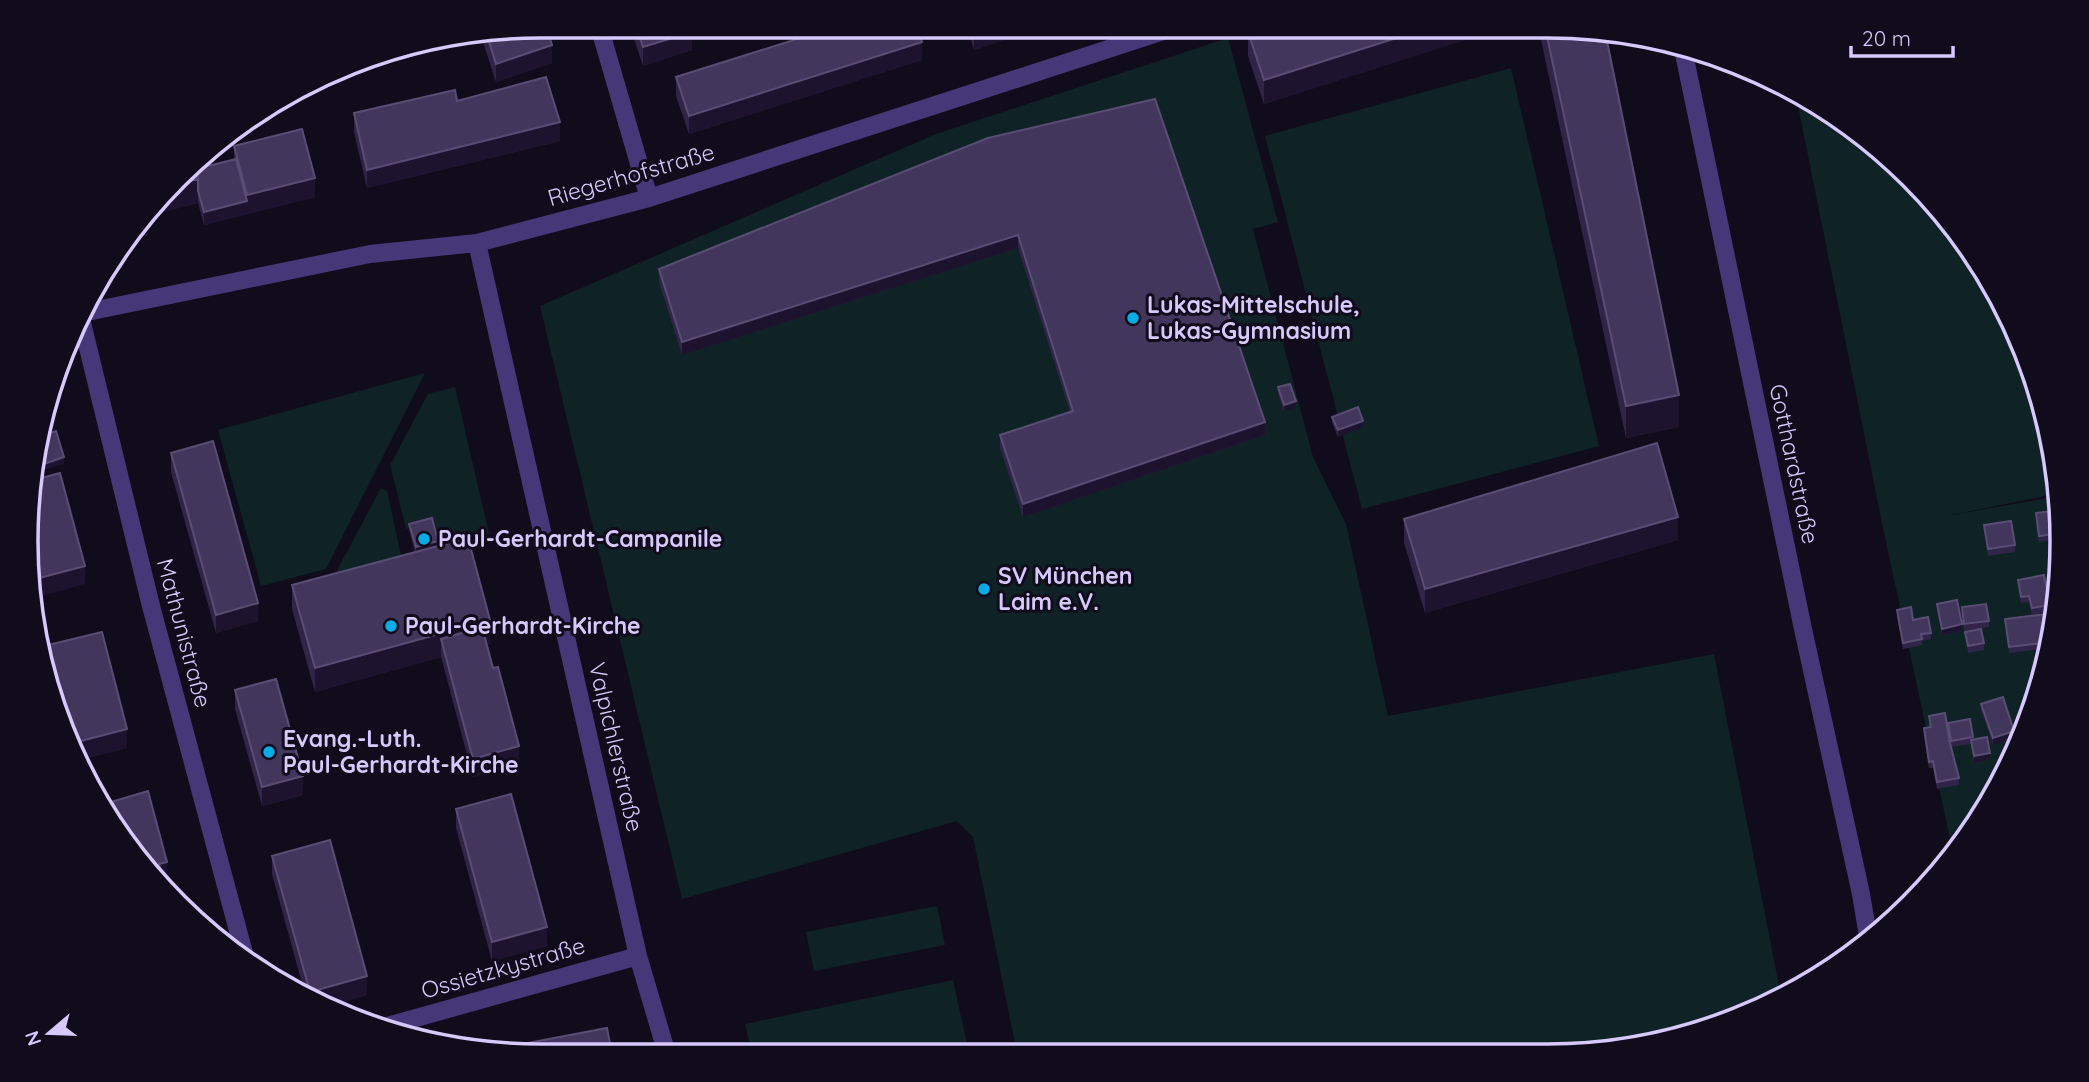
<svg xmlns="http://www.w3.org/2000/svg" width="2089" height="1082" viewBox="0 0 2089 1082" font-family="Quicksand,sans-serif">
<style>
.green{fill:#0f2225}
.lines{fill:none;stroke-linecap:round;stroke-linejoin:round}
.minor{stroke:#463878;stroke-width:18}
.wall{fill:#312449}
.shaded-wall{fill:#1d132e}
.building{fill:#43365c;stroke:#5a4d75;stroke-width:2}
.poi-dot{fill:#09abe7;stroke:#110c1b;stroke-width:2.5}
.labels{text-anchor:middle;stroke-width:6;stroke-linejoin:round;paint-order:stroke}
.street-label{font-size:23px;fill:#d7c8fd;stroke:#110c1b}
.poi-label{font-size:23px;font-weight:bold;fill:#d7c8fd;stroke:#110c1b;text-anchor:start}
.rim{fill:none;stroke:#d7c8fd;stroke-width:3.5}
</style>
<rect width="100%" height="100%" fill="#110c1b"/>
<path class="green" d="M 1228,38 L 1278,222 L 1253,229 L 1313,457 L 1346,524 L 1388,716 L 1714,654 L 1781,996 L 1745,1016 L 1616,1051 L 1017,1053 L 973,837 L 957,821 L 682,899 L 540,306 L 936,134 Z
M 1511,68 L 1599,446 L 1362,509 L 1265,136 Z
M 1795,91 L 1862,133 L 1935,202 L 1994,284 L 2036,376 L 2058,474 L 2059,493 L 1952,515 L 2059,496 L 2062,575 L 2045,675 L 2009,769 L 1953,853 L 1883,528 Z
M 425,373 L 326,569 L 261,586 L 218,430 Z
M 455,387 L 489,534 L 441,547 L 434,521 L 406,529 L 390,465 L 428,394 Z
M 381,488 L 387,491 L 402,560 L 337,578 L 335,574 Z
M 937,906 L 945,945 L 814,971 L 806,932 Z
M 953,980 L 969,1053 L 752,1054 L 745,1024 Z"/>
<g class="lines">
<path class="minor" d="M 599,26 L 649,198
M 1682,44 L 1803,629 L 1861,894 L 1869,942
M 477,243 L 638,956 L 667,1054
M 87,312 L 370,254 L 477,243 L 649,198 L 1176,27
M 82,323 L 151,606 L 244,953
M 380,1028 L 638,956"/>
</g>
<path class="wall" d="M 541,26 L 552,63 L 496,82 L 481,36 Z
M 630,26 L 691,26 L 692,50 L 643,66 Z
M 967,27 L 1036,27 L 1036,29 L 974,50 Z
M 1505,27 L 1264,104 L 1248,56 L 1248,32 Z
M 1540,27 L 1581,27 L 1679,427 L 1626,438 L 1540,35 Z
M 922,60 L 689,134 L 676,96 L 676,77 Z
M 457,101 L 560,141 L 367,188 L 354,132 L 354,113 Z
M 988,138 L 1265,435 L 1023,517 L 1000,448 L 1000,435 L 1070,412 L 1018,248 L 682,355 L 659,282 L 659,269 Z
M 234,146 L 315,197 L 204,225 L 198,203 L 150,215 L 196,169 L 234,159 Z
M 1278,387 L 1296,408 L 1284,411 L 1278,394 Z
M 1332,417 L 1363,427 L 1338,437 L 1332,423 Z
M 171,453 L 258,621 L 216,633 L 171,472 Z
M 2060,510 L 2060,539 L 2039,542 L 2036,513 Z
M 1404,519 L 1678,540 L 1425,613 L 1404,543 Z
M 409,524 L 438,546 L 490,644 L 487,645 L 519,765 L 473,777 L 441,657 L 315,692 L 292,609 L 292,585 L 415,552 L 409,530 Z
M 1984,525 L 2015,545 L 2015,552 L 1988,556 Z
M 2018,580 L 2050,605 L 2050,611 L 2032,615 L 2029,602 L 2021,603 Z
M 2060,584 L 2056,612 L 2054,612 L 2050,593 L 2050,586 Z
M 1937,604 L 1962,631 L 1942,635 L 1937,611 Z
M 1962,607 L 1989,621 L 1989,627 L 1964,631 Z
M 1897,610 L 1913,620 L 1931,633 L 1931,639 L 1922,641 L 1922,645 L 1903,649 L 1897,617 Z
M 2005,619 L 2050,642 L 2049,648 L 2009,653 Z
M 1965,632 L 1984,643 L 1984,650 L 1968,653 Z
M 48,645 L 127,748 L 76,761 L 65,731 L 52,678 L 46,680 Z
M 235,690 L 303,795 L 262,806 L 235,709 Z
M 1981,704 L 2014,738 L 1993,745 L 1981,710 Z
M 1929,716 L 1950,743 L 1959,778 L 1959,785 L 1937,789 L 1933,768 L 1929,768 L 1924,735 L 1924,728 L 1929,727 Z
M 1948,723 L 1973,737 L 1973,739 L 1990,759 L 1974,763 L 1971,744 L 1951,747 Z
M 456,809 L 547,946 L 492,961 L 456,828 Z
M 272,856 L 367,995 L 324,1007 L 313,1002 L 306,998 L 272,874 Z"/>
<path class="shaded-wall" d="M 987,27 L 1036,27 L 1036,29 L 974,50 L 974,31 Z
M 1431,27 L 1505,27 L 1264,104 L 1264,80 Z
M 692,32 L 692,50 L 643,66 L 643,47 Z
M 922,42 L 922,60 L 689,134 L 689,116 Z
M 552,45 L 552,63 L 496,82 L 496,64 Z
M 560,122 L 560,141 L 367,188 L 367,170 Z
M 315,178 L 315,197 L 204,225 L 204,212 L 247,201 L 247,195 Z
M 198,179 L 198,203 L 150,215 L 179,184 Z
M 1018,235 L 1018,248 L 682,355 L 682,342 Z
M 1679,395 L 1679,427 L 1626,438 L 1626,406 Z
M 1296,401 L 1296,408 L 1284,411 L 1284,405 Z
M 1363,421 L 1363,427 L 1338,437 L 1338,430 Z
M 1265,422 L 1265,435 L 1023,517 L 1023,504 Z
M 64,457 L 64,464 L 37,472 L 38,466 Z
M 1678,517 L 1678,540 L 1425,613 L 1425,589 Z
M 438,541 L 438,548 L 416,553 L 416,547 Z
M 85,566 L 85,584 L 31,599 L 28,581 Z
M 258,603 L 258,621 L 216,633 L 216,615 Z
M 490,620 L 490,644 L 445,656 L 441,639 L 441,657 L 315,692 L 315,668 Z
M 1962,624 L 1962,631 L 1942,635 L 1942,629 Z
M 52,671 L 52,678 L 46,680 L 44,674 Z
M 127,729 L 127,748 L 76,761 L 73,752 L 73,743 Z
M 2014,731 L 2014,738 L 1993,745 L 1993,738 Z
M 519,746 L 519,765 L 473,777 L 473,759 Z
M 1990,753 L 1990,759 L 1974,763 L 1974,756 Z
M 303,776 L 303,795 L 262,806 L 262,787 Z
M 167,862 L 167,875 L 159,877 L 159,864 Z
M 547,927 L 547,946 L 492,961 L 492,942 Z
M 367,976 L 367,995 L 324,1007 L 310,1000 L 310,992 Z"/>
<path class="building" d="M 541,26 L 546,26 L 552,45 L 496,64 L 487,35 Z
M 636,26 L 691,26 L 692,32 L 643,47 Z
M 835,27 L 917,27 L 922,42 L 689,116 L 676,77 Z
M 973,27 L 987,27 L 974,31 Z
M 1263,27 L 1431,27 L 1264,80 L 1248,32 Z
M 1545,27 L 1581,27 L 1605,31 L 1679,395 L 1626,406 Z
M 546,77 L 560,122 L 367,170 L 354,113 L 455,90 L 457,101 Z
M 1155,99 L 1265,422 L 1023,504 L 1000,435 L 1073,411 L 1018,235 L 682,342 L 659,269 L 988,138 Z
M 302,129 L 315,178 L 247,195 L 234,146 Z
M 236,159 L 247,201 L 204,212 L 198,191 L 198,179 L 196,169 Z
M 195,167 L 198,179 L 179,184 Z
M 1290,384 L 1296,401 L 1284,405 L 1278,387 Z
M 1358,407 L 1363,421 L 1338,430 L 1332,417 Z
M 56,431 L 64,457 L 38,466 L 41,436 Z
M 213,441 L 258,603 L 216,615 L 171,453 Z
M 1657,443 L 1678,517 L 1425,589 L 1404,519 Z
M 60,473 L 85,566 L 28,581 L 27,575 L 37,479 Z
M 2060,510 L 2060,533 L 2039,536 L 2036,513 Z
M 432,518 L 438,541 L 416,547 L 409,524 Z
M 2011,521 L 2015,545 L 1988,549 L 1984,525 Z
M 468,538 L 490,620 L 315,668 L 292,585 Z
M 2044,575 L 2050,605 L 2032,608 L 2029,596 L 2021,597 L 2018,580 Z
M 2060,584 L 2057,605 L 2054,605 L 2050,586 Z
M 1957,600 L 1962,624 L 1942,629 L 1937,604 Z
M 1986,604 L 1989,621 L 1964,624 L 1962,607 Z
M 1911,607 L 1913,620 L 1928,617 L 1931,633 L 1921,634 L 1922,639 L 1903,643 L 1897,610 Z
M 2047,614 L 2050,642 L 2009,647 L 2005,619 Z
M 482,627 L 493,668 L 498,667 L 519,746 L 473,759 L 441,639 Z
M 1981,629 L 1984,643 L 1968,646 L 1965,632 Z
M 102,632 L 127,729 L 73,743 L 48,645 Z
M 43,640 L 52,671 L 44,674 L 38,641 Z
M 276,679 L 303,776 L 262,787 L 235,690 Z
M 2003,697 L 2014,731 L 1993,738 L 1981,704 Z
M 1945,713 L 1950,743 L 1959,778 L 1937,782 L 1933,761 L 1929,762 L 1924,728 L 1931,727 L 1929,716 Z
M 1970,719 L 1973,737 L 1951,741 L 1948,723 Z
M 1987,737 L 1990,753 L 1974,756 L 1971,740 Z
M 148,791 L 167,862 L 159,864 L 166,890 L 104,804 Z
M 511,794 L 547,927 L 492,942 L 456,809 Z
M 330,840 L 367,976 L 310,992 L 272,856 Z
M 607,1028 L 612,1054 L 508,1055 L 485,1051 Z"/>
<g class="poi-dot">
<circle cx="1133" cy="318" r="7"/>
<circle cx="424" cy="539" r="7"/>
<circle cx="984" cy="589" r="7"/>
<circle cx="391" cy="626" r="7"/>
<circle cx="269" cy="752" r="7"/>
</g>
<g class="labels">
<g class="street-label">
<text transform="translate(631 175) rotate(-16)" y="8">Riegerhofstraße</text>
<text transform="translate(1794 464) rotate(78)" y="8">Gotthardstraße</text>
<text transform="translate(184 633) rotate(75)" y="8">Mathunistraße</text>
<text transform="translate(616 747) rotate(77)" y="8">Valpichlerstraße</text>
<text transform="translate(503 968) rotate(-16)" y="8">Ossietzkystraße</text>
</g>
<g class="poi-label">
<text x="1147" y="313">Lukas-Mittelschule,<tspan x="1147" dy="26">Lukas-Gymnasium</tspan></text>
<text x="438" y="547">Paul-Gerhardt-Campanile</text>
<text x="998" y="584">SV München<tspan x="998" dy="26">Laim e.V.</tspan></text>
<text x="405" y="634">Paul-Gerhardt-Kirche</text>
<text x="283" y="747">Evang.-Luth.<tspan x="283" dy="26">Paul-Gerhardt-Kirche</tspan></text>
</g>
</g>
<path d="M0 0H2089V1082H0ZM541 38H1547A503 503 0 0 1 2050 541V541A503 503 0 0 1 1547 1044H541A503 503 0 0 1 38 541V541A503 503 0 0 1 541 38Z" fill="#110c1b" fill-rule="evenodd"/>
<path class="rim" d="M541 38H1547A503 503 0 0 1 2050 541V541A503 503 0 0 1 1547 1044H541A503 503 0 0 1 38 541V541A503 503 0 0 1 541 38Z"/>
<g transform="translate(49 1033) rotate(251)" stroke="#110c1b" stroke-width="5" paint-order="stroke">
<path d="M0-5L12 26L0 18L-12 26Z" fill="#d7c8fd"/>
<text y="-10" font-size="19" font-weight="bold" text-anchor="middle" fill="#d7c8fd">N</text>
</g>
<path d="M1851 46v10h102v-10" fill="none" stroke="#d7c8fd" stroke-width="3.5"/>
<text x="1862" y="46" font-size="21" fill="#d7c8fd" stroke="#110c1b" stroke-width="5" paint-order="stroke">20 m</text>
</svg>
